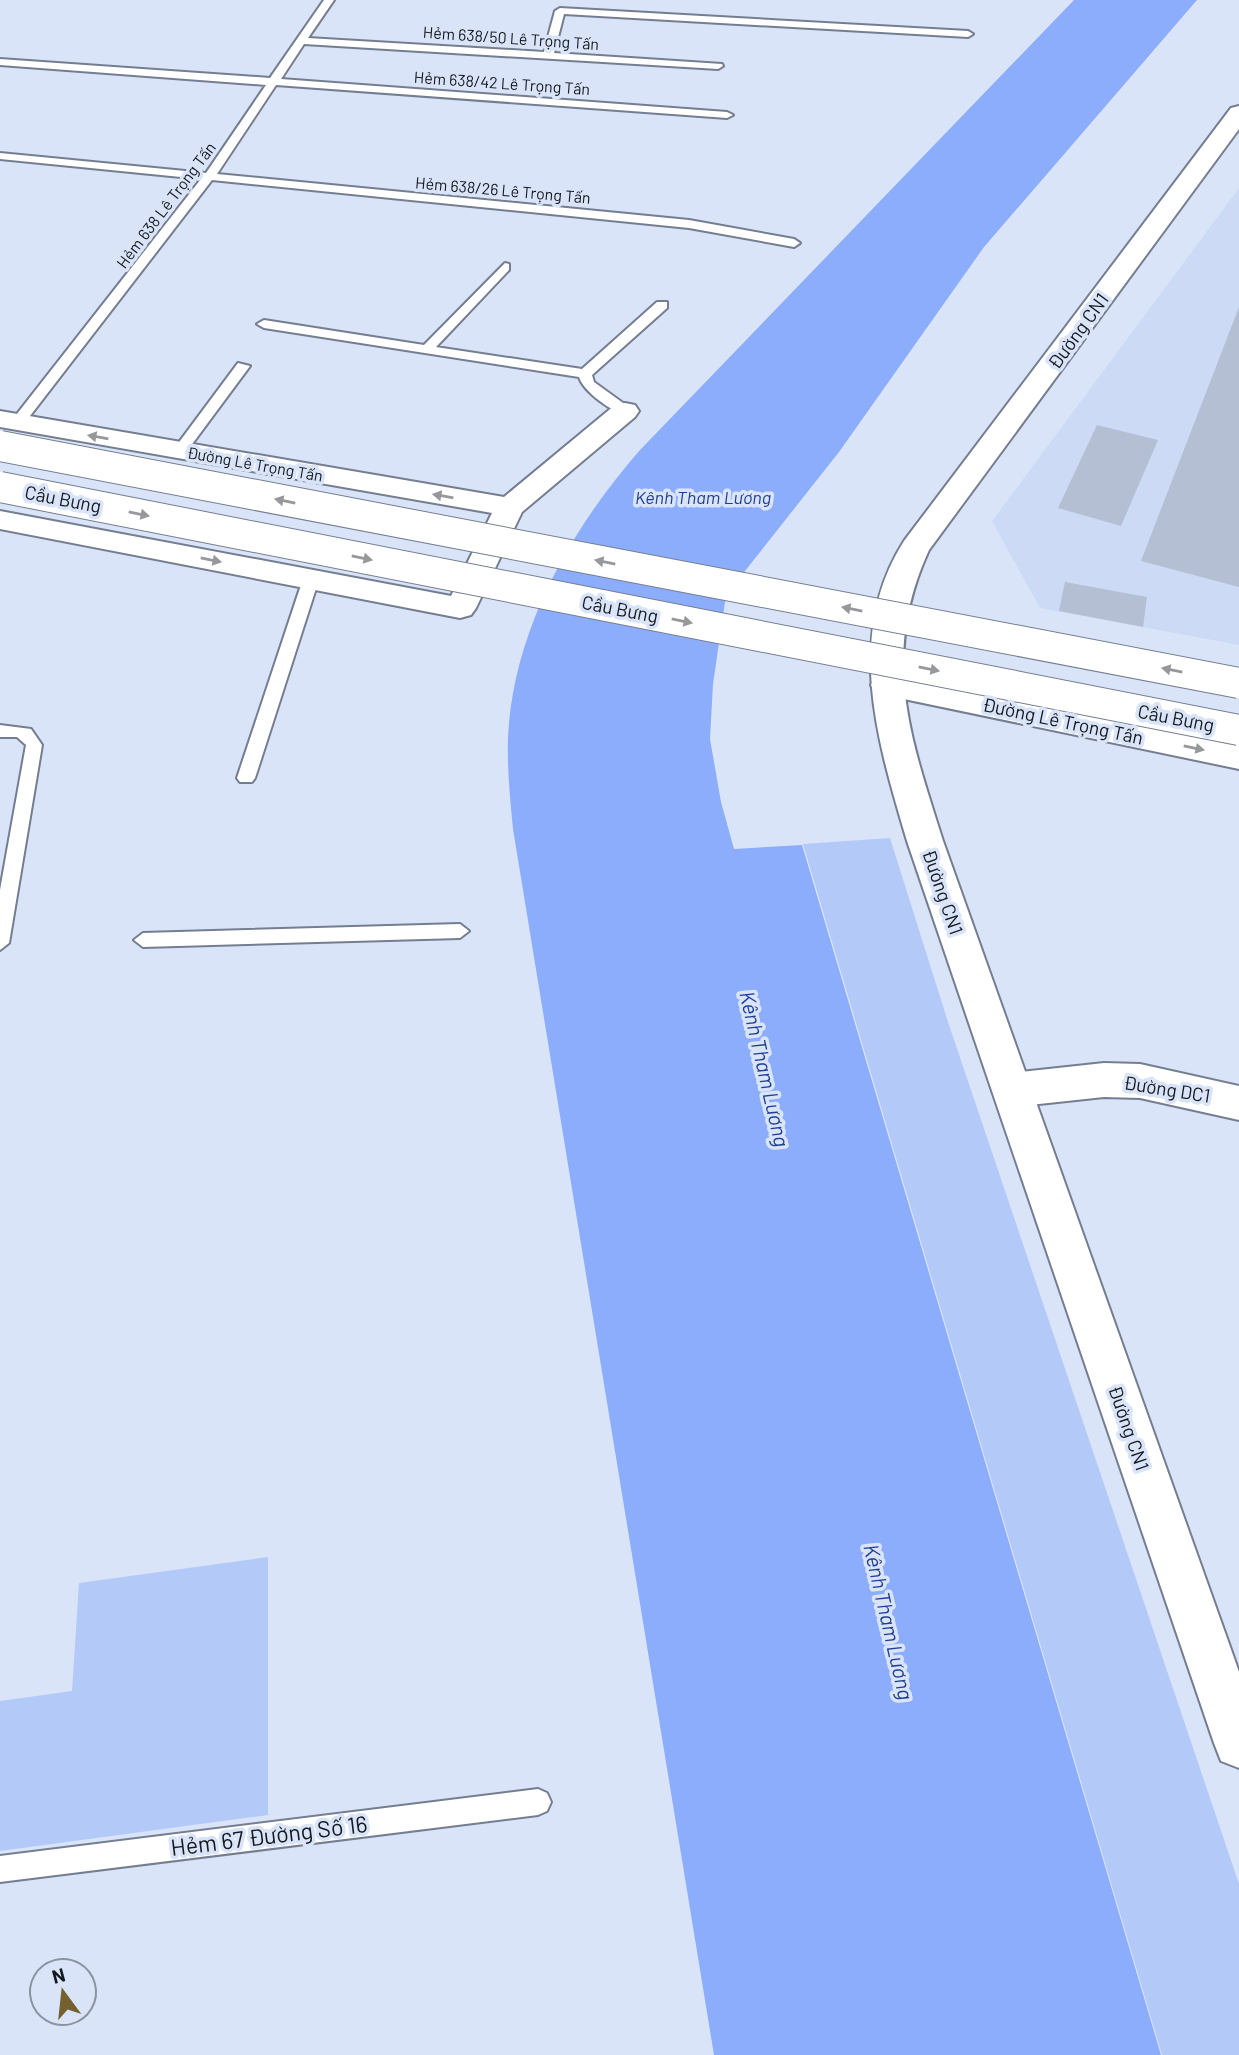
<svg xmlns="http://www.w3.org/2000/svg" width="1239" height="2055" viewBox="0 0 1239 2055" font-family="Barlow,sans-serif">
<style>
.built{fill:#cddaf5}
.green{fill:#b3c9f8}
.water{fill:#8badfb}
.building{fill:#b5bfd3}
.lines{fill:none;stroke-linecap:round;stroke-linejoin:round}
.service-casing{stroke:#757e90;stroke-width:4}
.minor-casing{stroke:#757e90;stroke-width:4}
.tertiary-casing{stroke:#757e90;stroke-width:4}
.service{fill:#fff;fill-rule:evenodd}
.minor{fill:#fff;fill-rule:evenodd}
.tertiary{fill:#fff;fill-rule:evenodd}
.secondary-bridge-casing{stroke:#757e90;stroke-width:32;stroke-linecap:butt}
.secondary-bridge{stroke:#fff;stroke-width:30}
.oneway{fill:#96989b}
.labels{text-anchor:middle;stroke-width:7;stroke-linejoin:round;paint-order:stroke}
.far-street-label{font-size:16px;fill:#151920;stroke:#dae4f8}
.far-water-label{font-size:18px;font-style:italic;fill:#1f3e96;stroke:#dae4f8}
.street-label{font-size:19px;fill:#151920;stroke:#dae4f8}
.water-label{font-size:21px;font-style:italic;fill:#1f3e96;stroke:#dae4f8}
.near-street-label{font-size:23px;fill:#151920;stroke:#dae4f8}
</style>
<rect width="100%" height="100%" fill="#dae4f8"/>
<path class="built" d="M 1239,188 L 1239,645 L 1040,608 L 992,521 Z"/>
<path class="green" d="M 890,838 L 948,1022 L 1239,1884 L 1239,2055 L 1162,2055 L 803,844 Z
M 268,1557 L 268,1815 L 0,1851 L 0,1701 L 72,1691 L 79,1583 Z"/>
<path class="water" d="M 1074,0 L 1197,0 L 984,247 L 839,452 L 726,595 L 713,684 L 710,739 L 721,802 L 734,849 L 802,845 L 1161,2055 L 714,2055 L 513,829 C 510,798 507,768 508,738 C 513,630 571,529 640,450 Z"/>
<path class="building" d="M 1239,307 L 1239,587 L 1141,561 Z
M 1097,425 L 1158,440 L 1121,526 L 1058,508 Z
M 1065,582 L 1147,597 L 1143,627 L 1059,611 Z"/>
<g class="lines">
<defs>
<path id="service" d="M 324,0 L 334,0 L 308,38 L 544,52 L 555,11 L 560,8 L 968,31 L 973,34 L 968,37 L 564,14 L 554,53 L 722,64 L 723,66 L 718,69 L 304,44 L 281,79 L 727,112 L 733,115 L 727,118 L 276,85 L 217,174 L 689,220 L 794,239 L 800,243 L 794,247 L 689,228 L 212,180 L 23,425 L 13,425 L 13,419 L 201,179 L 0,159 L 0,153 L 206,173 L 266,85 L 0,65 L 0,59 L 270,78 Z
M 505,263 L 509,264 L 509,270 L 436,347 L 582,369 L 657,302 L 667,302 L 667,308 L 592,375 L 594,382 L 630,408 L 630,414 C 615,416 583,391 579,377 L 264,328 L 257,324 L 264,320 L 424,345 Z
M 238,363 L 250,366 L 184,455 L 174,455 L 174,449 Z
M 311,574 L 319,579 L 255,778 L 252,782 L 240,782 L 237,778 L 303,579 Z
M 0,725 L 31,729 L 42,745 L 9,943 L 0,950 L 0,890 L 26,745 L 17,737 L 0,737 Z
M 460,924 L 469,931 L 460,938 L 143,947 L 134,940 L 143,933 Z
M 538,1789 L 547,1793 L 551,1802 L 547,1811 L 538,1815 L 0,1882 L 0,1856 Z"/>
<path id="minor" d="M 625,403 L 635,405 L 639,411 L 635,417 L 522,512 L 476,608 L 471,615 L 460,618 L 0,529 L 0,511 L 451,596 L 492,513 L 0,427 L 0,411 L 504,497 L 615,405 Z
M 887,674 L 1239,745 L 1239,769 L 875,693 L 871,685 L 875,677 Z
M 1104,1063 L 1140,1064 L 1239,1086 L 1239,1120 L 1140,1098 L 1104,1097 L 1012,1107 L 998,1102 L 992,1090 L 998,1078 L 1012,1073 Z"/>
<path id="tertiary" d="M 1239,106 L 1239,129 L 929,550 C 880,656 910,737 943,841 L 1239,1672 L 1239,1768 L 1221,1761 L 1214,1743 L 907,841 C 878,743 844,635 904,541 L 1231,108 Z"/>
</defs>
<use href="#service" class="service-casing"/>
<use href="#minor" class="minor-casing"/>
<use href="#tertiary" class="tertiary-casing"/>
<use href="#service" class="service"/>
<use href="#minor" class="minor"/>
<use href="#tertiary" class="tertiary"/>
<defs>
<path id="secondary-bridge" d="M 0,446 L 1239,683
M 0,487 L 1239,730"/>
</defs>
<use href="#secondary-bridge" class="secondary-bridge-casing"/>
<use href="#secondary-bridge" class="secondary-bridge"/>
</g>
<defs><path id="oneway-solid" d="M-6-.8H1V-3.2L6.5 0L1 3.2V.8H-6Z" transform="scale(1.75)"/></defs>
<g class="oneway">
<use href="#oneway-solid" transform="translate(98 437) rotate(-170)"/>
<use href="#oneway-solid" transform="translate(443 496) rotate(-170)"/>
<use href="#oneway-solid" transform="translate(285 501) rotate(-169)"/>
<use href="#oneway-solid" transform="translate(139 514) rotate(11)"/>
<use href="#oneway-solid" transform="translate(362 558) rotate(11)"/>
<use href="#oneway-solid" transform="translate(211 560) rotate(11)"/>
<use href="#oneway-solid" transform="translate(605 562) rotate(-169)"/>
<use href="#oneway-solid" transform="translate(852 609) rotate(-169)"/>
<use href="#oneway-solid" transform="translate(682 621) rotate(11)"/>
<use href="#oneway-solid" transform="translate(929 669) rotate(11)"/>
<use href="#oneway-solid" transform="translate(1172 670) rotate(-169)"/>
<use href="#oneway-solid" transform="translate(1194 748) rotate(12)"/>
</g>
<g class="labels">
<g class="far-street-label">
<text transform="translate(511 38) rotate(4)" y="6">Hẻm 638/50 Lê Trọng Tấn</text>
<text transform="translate(502 83) rotate(4)" y="6">Hẻm 638/42 Lê Trọng Tấn</text>
<text transform="translate(503 190) rotate(5)" y="6">Hẻm 638/26 Lê Trọng Tấn</text>
<text transform="translate(166 205) rotate(-53)" y="6">Hẻm 638 Lê Trọng Tấn</text>
<text transform="translate(255 464) rotate(10)" y="6">Đường Lê Trọng Tấn</text>
</g>
<g class="far-water-label">
<text x="703" y="504">Kênh Tham Lương</text>
</g>
<g class="street-label">
<text transform="translate(1078 331) rotate(-54)" y="7">Đường CN1</text>
<text transform="translate(63 499) rotate(11)" y="7">Cầu Bưng</text>
<text transform="translate(620 609) rotate(11)" y="7">Cầu Bưng</text>
<text transform="translate(1176 718) rotate(11)" y="7">Cầu Bưng</text>
<text transform="translate(1063 721) rotate(12)" y="7">Đường Lê Trọng Tấn</text>
<text transform="translate(943 892) rotate(71)" y="7">Đường CN1</text>
<text transform="translate(1167 1089) rotate(9)" y="7">Đường DC1</text>
<text transform="translate(1129 1428) rotate(71)" y="7">Đường CN1</text>
</g>
<g class="water-label">
<text transform="translate(764 1069) rotate(77)" y="7">Kênh Tham Lương</text>
<text transform="translate(888 1622) rotate(77)" y="7">Kênh Tham Lương</text>
</g>
<g class="near-street-label">
<text transform="translate(269 1836) rotate(-7)" y="8">Hẻm 67 Đường Số 16</text>
</g>
</g>
<g transform="translate(63 1992) rotate(345)"><circle r="33" fill="#dae4f8" stroke="#8b93a2" stroke-width="2"/>
<path d="M0-5L12 26L0 18L-12 26Z" fill="#75602f"/>
<text y="-10" font-size="19" font-weight="bold" text-anchor="middle" fill="#151920">N</text>
</g>
</svg>
